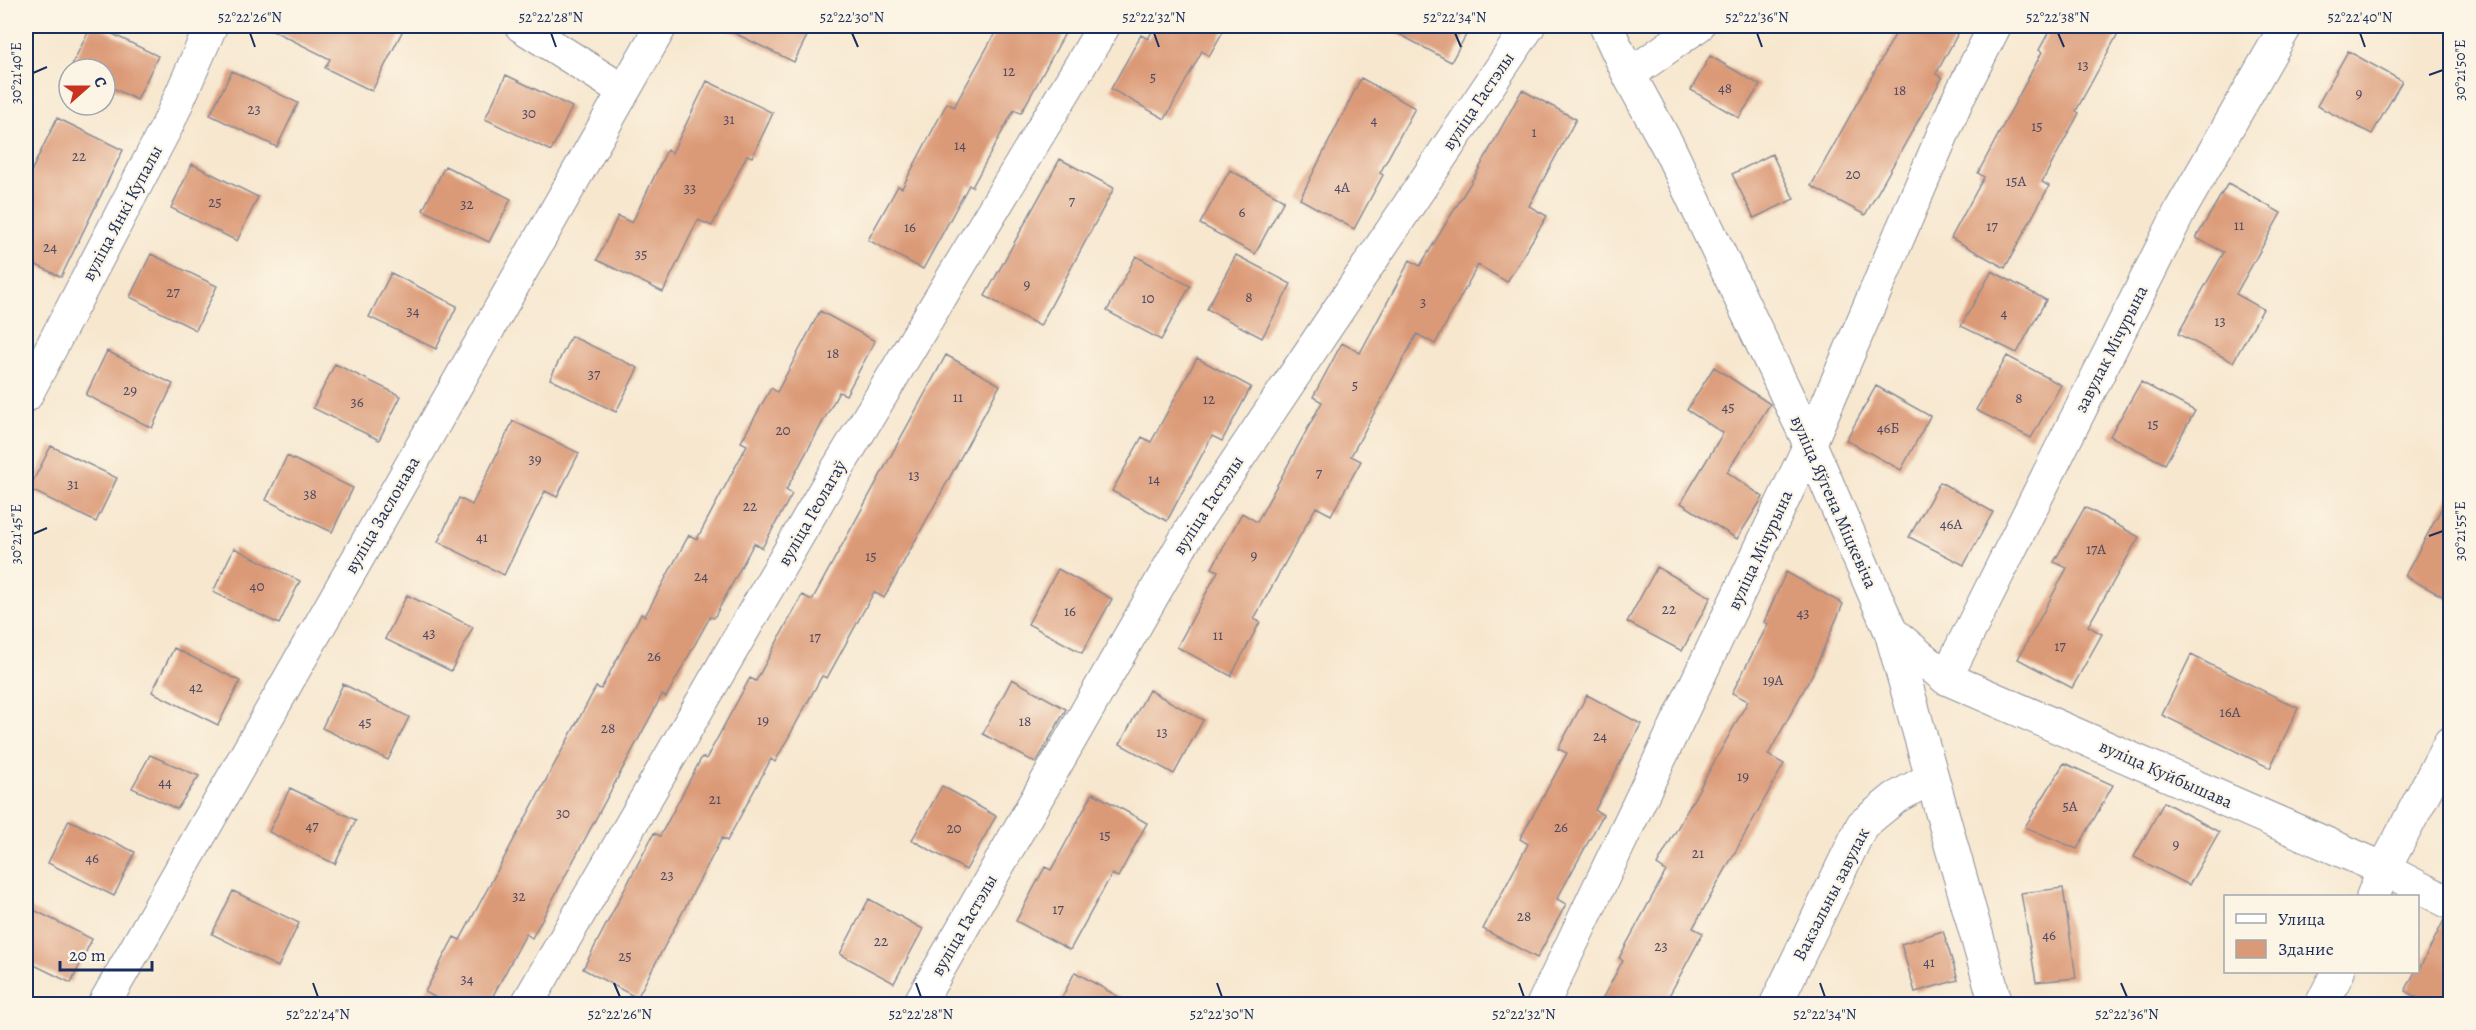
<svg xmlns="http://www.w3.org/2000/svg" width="2476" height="1030" viewBox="0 0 2476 1030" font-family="Alegreya,serif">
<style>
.building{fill:#db9a77}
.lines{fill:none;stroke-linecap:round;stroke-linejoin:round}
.minor-casing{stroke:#898b96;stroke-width:34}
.tertiary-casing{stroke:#898b96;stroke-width:35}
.minor{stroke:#fff;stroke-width:32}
.tertiary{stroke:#fff;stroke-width:33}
.ticks{fill:none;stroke:#1b2f5e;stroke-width:2}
.labels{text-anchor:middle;stroke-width:4.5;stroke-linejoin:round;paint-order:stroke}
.number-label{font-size:15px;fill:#4b4a64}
.street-label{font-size:18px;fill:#1b2f5e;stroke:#fcf5e5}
.neatline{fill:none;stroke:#1b2f5e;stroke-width:2}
.ticks-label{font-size:15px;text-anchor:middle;fill:#1b2f5e}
</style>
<rect width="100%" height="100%" fill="#fcf5e5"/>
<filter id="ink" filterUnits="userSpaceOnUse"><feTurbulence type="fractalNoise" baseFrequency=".0167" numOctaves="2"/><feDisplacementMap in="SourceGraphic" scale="12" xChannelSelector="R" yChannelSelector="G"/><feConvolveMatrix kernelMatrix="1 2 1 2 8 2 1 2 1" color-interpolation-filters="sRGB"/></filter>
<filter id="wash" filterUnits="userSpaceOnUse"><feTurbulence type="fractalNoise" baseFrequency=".008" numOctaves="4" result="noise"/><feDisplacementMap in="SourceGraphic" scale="24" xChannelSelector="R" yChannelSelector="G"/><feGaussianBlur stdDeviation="1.35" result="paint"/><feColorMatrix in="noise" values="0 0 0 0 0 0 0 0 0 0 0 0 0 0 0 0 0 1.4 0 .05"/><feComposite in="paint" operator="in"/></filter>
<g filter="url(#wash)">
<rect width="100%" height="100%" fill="#f7e7cf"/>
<g id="blocks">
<path class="building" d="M 91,26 L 96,26 L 158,56 L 137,100 L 105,84 L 105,69 L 70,69 Z
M 264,26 L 405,26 L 372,91 L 325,68 L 330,59 Z
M 720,26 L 812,26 L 794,62 Z
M 999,26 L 1069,26 L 1021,113 L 1014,110 L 972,187 L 969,185 L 923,269 L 868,240 L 898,186 L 902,188 L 947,103 L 954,107 Z
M 1155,26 L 1226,26 L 1209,56 L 1202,51 L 1165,119 L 1111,89 L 1141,35 L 1148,39 Z
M 1384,26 L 1471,26 L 1451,62 Z
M 1900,26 L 1962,26 L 1936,74 L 1942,78 L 1865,215 L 1811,186 Z
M 2052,26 L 2122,26 L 2076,111 L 2079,113 L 2042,182 L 2049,186 L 2005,268 L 1951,238 L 1984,177 L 1978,173 L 2042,52 L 2039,50 Z
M 2348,51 L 2402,81 L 2372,134 L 2317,106 Z
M 1710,56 L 1760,85 L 1739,118 L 1691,90 Z
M 232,71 L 298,103 L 277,147 L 210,115 Z
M 506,75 L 572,107 L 551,151 L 485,119 Z
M 1361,78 L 1415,108 L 1380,173 L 1383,175 L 1354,229 L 1300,199 Z
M 707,81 L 773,113 L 752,157 L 747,155 L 712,226 L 698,220 L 663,292 L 597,260 L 618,216 L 632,223 L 667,150 L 672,153 Z
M 1522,90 L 1576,119 L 1529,206 L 1547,216 L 1507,282 L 1478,265 L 1435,344 L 1417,334 L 1351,456 L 1361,461 L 1331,515 L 1316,507 L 1254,619 L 1260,622 L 1231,676 L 1177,647 L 1218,571 L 1212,568 L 1242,513 L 1257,522 L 1322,402 L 1313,397 L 1342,343 L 1360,353 L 1410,260 L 1420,266 L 1476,174 Z
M 57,118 L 123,150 L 61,277 L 26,260 L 26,182 Z
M 1772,154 L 1794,199 L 1754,218 L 1732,174 Z
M 1060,159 L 1114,188 L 1040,326 L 985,296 Z
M 192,164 L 258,197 L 237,241 L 171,208 Z
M 445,166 L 511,199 L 489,242 L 423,210 Z
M 1230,170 L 1284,200 L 1255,254 L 1200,224 Z
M 2228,183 L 2281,213 L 2236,294 L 2263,309 L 2233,362 L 2178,334 L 2224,252 L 2196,238 Z
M 151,254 L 217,286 L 196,330 L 130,297 Z
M 1236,255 L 1291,284 L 1262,338 L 1207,309 Z
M 1136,256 L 1190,286 L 1161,340 L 1107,311 Z
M 1992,271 L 2046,300 L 2017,353 L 1961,326 Z
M 391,273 L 457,306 L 436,349 L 369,317 Z
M 820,311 L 875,341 L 846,395 L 839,392 L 786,490 L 792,494 L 762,548 L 754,543 L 714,618 L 710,617 L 666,697 L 662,695 L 532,938 L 526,934 L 488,1005 L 449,1005 L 425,992 L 454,937 L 460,940 L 596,687 L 601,689 L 641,614 L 645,616 L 689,535 L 697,539 L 747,445 L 741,442 L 771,388 L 777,392 Z
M 571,336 L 638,368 L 616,412 L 550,379 Z
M 107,351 L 173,384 L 152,428 L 86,395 Z
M 946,355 L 1000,385 L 884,598 L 874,592 L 827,678 L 822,676 L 775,762 L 771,759 L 727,841 L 722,838 L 637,998 L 583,969 L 654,833 L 660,836 L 702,757 L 706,759 L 750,678 L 756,681 L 802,595 L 812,600 Z
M 2007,356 L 2061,385 L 2031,438 L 1976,410 Z
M 1197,358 L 1251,387 L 1222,441 L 1212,436 L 1167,521 L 1112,491 L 1142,437 L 1151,442 Z
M 335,364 L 401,396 L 379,440 L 313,408 Z
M 1714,367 L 1770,404 L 1727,472 L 1763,497 L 1737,539 L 1681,503 L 1723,433 L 1687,410 Z
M 2141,382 L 2195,411 L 2165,464 L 2110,436 Z
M 1876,386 L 1930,416 L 1901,470 L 1846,440 Z
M 513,421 L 579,453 L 557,497 L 545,491 L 504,575 L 438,542 L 459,498 L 472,505 Z
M 51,446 L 117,478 L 96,522 L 29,489 Z
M 287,456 L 353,488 L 332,532 L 266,500 Z
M 1940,482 L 1993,512 L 1964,565 L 1909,537 Z
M 2451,491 L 2451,601 L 2405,576 Z
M 2085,507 L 2139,537 L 2088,626 L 2102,634 L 2072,688 L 2018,659 L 2067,568 L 2054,562 Z
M 234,548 L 300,581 L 279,624 L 213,592 Z
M 1657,567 L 1711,597 L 1682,651 L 1627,622 Z
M 1058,569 L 1112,599 L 1082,653 L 1028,624 Z
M 1786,572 L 1843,604 L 1812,675 L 1768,755 L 1784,764 L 1693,928 L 1703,933 L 1664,1005 L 1599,1005 L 1623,960 L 1619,958 L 1666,871 L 1657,865 L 1748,701 L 1732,693 L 1768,624 L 1764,622 Z
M 407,595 L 473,627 L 451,671 L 385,639 Z
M 174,648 L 240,681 L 218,725 L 152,692 Z
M 2191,655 L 2298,708 L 2270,768 L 2162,715 Z
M 1012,679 L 1066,709 L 1036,763 L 983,734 Z
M 343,684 L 409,717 L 388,760 L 322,728 Z
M 1149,690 L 1203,720 L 1174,774 L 1120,744 Z
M 1587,695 L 1641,724 L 1595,810 L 1603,815 L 1557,899 L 1566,904 L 1537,958 L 1483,929 L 1528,844 L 1520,839 L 1567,753 L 1558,749 Z
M 150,755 L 199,776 L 177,809 L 132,788 Z
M 2064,763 L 2113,785 L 2077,849 L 2025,827 Z
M 942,786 L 996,816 L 966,870 L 912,840 Z
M 290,788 L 356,820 L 335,864 L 269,832 Z
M 1093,793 L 1147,823 L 1118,877 L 1112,874 L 1070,950 L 1016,921 L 1045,867 L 1051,870 Z
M 2164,802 L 2219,832 L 2189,885 L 2134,857 Z
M 69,820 L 135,852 L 114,896 L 48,863 Z
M 2063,888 L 2076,978 L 2036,982 L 2021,893 Z
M 233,891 L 299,923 L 278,967 L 212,934 Z
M 869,899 L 923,929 L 894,983 L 840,954 Z
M 26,906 L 92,939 L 71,983 L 26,961 Z
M 2444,920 L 2451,921 L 2451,1005 L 2430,1005 L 2405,991 L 2415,972 L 2418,972 Z
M 1943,931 L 1958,980 L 1915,992 L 1901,944 Z
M 1075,972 L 1133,1005 L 1058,1005 Z"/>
</g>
</g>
<g filter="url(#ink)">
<use href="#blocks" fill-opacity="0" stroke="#898b96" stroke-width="1.5"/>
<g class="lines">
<defs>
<path id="minor" d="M 521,26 L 624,91
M 1629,75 L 1698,26
M 26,396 L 168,124 L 211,26
M 1946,678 L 2181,209 L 2286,26
M 2384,869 L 2450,903
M 104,1004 L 661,26
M 527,1004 L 828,484 L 1104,26
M 919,1004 L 1191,529 L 1529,26
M 1543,1004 L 1810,444 L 1957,101 L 1995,26
M 1776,1004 L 1862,825 L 1895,798 L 1931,778"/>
<path id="tertiary" d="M 1606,26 L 1629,75 L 1670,150 L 1810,444 L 1891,632 L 1996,1004
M 1891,632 L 1946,678 L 2384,869
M 2373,896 L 2384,869 L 2450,743
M 2322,1004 L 2338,972"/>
</defs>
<use href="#minor" class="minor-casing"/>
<use href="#tertiary" class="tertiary-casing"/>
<use href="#minor" class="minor"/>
<use href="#tertiary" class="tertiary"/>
</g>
</g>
<path class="ticks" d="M 250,33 L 255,47M 551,33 L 556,47M 852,33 L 858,47M 1154,33 L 1159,47M 1455,33 L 1461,47M 1757,33 L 1762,47M 2058,33 L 2064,47M 2360,33 L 2365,47M 33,73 L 47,67M 2429,75 L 2443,70M 33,534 L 47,528M 2429,536 L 2443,531M 313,983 L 318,997M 614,983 L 620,997M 916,983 L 921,997M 1217,983 L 1222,997M 1519,983 L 1524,997M 1820,983 L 1825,997M 2121,983 L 2127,997"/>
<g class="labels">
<g class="number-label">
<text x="2083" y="70">13</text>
<text x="1009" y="76">12</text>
<text x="1153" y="82">5</text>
<text x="1725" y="93">48</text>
<text x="1900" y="95">18</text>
<text x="2359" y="98">9</text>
<text x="254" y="114">23</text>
<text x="529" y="118">30</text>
<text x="729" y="124">31</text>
<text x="1374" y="125">4</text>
<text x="2037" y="131">15</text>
<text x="1534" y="137">1</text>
<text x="960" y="150">14</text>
<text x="79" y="161">22</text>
<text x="1853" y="179">20</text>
<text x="2016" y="186">15А</text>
<text x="1342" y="192">4А</text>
<text x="690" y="193">33</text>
<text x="1072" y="206">7</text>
<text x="215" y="207">25</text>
<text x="467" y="209">32</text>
<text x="1242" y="217">6</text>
<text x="2239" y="230">11</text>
<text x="1992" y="231">17</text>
<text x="910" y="232">16</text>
<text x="50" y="252">24</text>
<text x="641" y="259">35</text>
<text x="1027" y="289">9</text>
<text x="173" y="297">27</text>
<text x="1249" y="302">8</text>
<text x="1148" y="303">10</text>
<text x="1423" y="307">3</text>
<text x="413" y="316">34</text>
<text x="2004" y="318">4</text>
<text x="2220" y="326">13</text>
<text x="833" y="358">18</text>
<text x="594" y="379">37</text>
<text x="1355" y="390">5</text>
<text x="130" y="395">29</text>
<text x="958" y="402">11</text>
<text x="2019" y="403">8</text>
<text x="1209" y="404">12</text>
<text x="357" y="407">36</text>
<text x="1728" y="412">45</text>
<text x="2153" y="429">15</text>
<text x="1888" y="433">46Б</text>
<text x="783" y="435">20</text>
<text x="535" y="464">39</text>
<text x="1319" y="478">7</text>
<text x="914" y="480">13</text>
<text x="1154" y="484">14</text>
<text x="73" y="489">31</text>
<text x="310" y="499">38</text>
<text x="750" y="511">22</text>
<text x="1951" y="529">46А</text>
<text x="482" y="542">41</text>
<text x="2096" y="554">17А</text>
<text x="1254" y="560">9</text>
<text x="871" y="561">15</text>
<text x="701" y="581">24</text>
<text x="257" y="591">40</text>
<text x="1669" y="614">22</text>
<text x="1070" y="616">16</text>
<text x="1803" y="618">43</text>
<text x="429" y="638">43</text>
<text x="1218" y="640">11</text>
<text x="815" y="642">17</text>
<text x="2060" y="651">17</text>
<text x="654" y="661">26</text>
<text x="1773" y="685">19А</text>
<text x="196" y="692">42</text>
<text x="2230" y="717">16А</text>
<text x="763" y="725">19</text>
<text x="1025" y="726">18</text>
<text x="365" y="727">45</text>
<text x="608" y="733">28</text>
<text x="1162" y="737">13</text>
<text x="1600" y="741">24</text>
<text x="1743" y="781">19</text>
<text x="165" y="787">44</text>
<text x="715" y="804">21</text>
<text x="2070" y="811">5А</text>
<text x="563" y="818">30</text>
<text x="312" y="831">47</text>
<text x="1561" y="832">26</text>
<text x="954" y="833">20</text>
<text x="1105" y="840">15</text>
<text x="2176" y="849">9</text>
<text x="1698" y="858">21</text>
<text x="92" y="863">46</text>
<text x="667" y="880">23</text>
<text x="519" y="901">32</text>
<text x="1058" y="914">17</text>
<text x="1524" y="921">28</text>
<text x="2049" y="940">46</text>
<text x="881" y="946">22</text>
<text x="1661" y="951">23</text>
<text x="625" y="961">25</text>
<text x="1929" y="967">41</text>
<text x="467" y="984">34</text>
</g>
<g class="street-label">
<text transform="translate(1478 101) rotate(-56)" y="6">вуліца Гастэлы</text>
<text transform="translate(122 213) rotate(-62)" y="6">вуліца Янкі Купалы</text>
<text transform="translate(2111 349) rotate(-63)" y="6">завулак Мічурына</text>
<text transform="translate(1834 502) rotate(66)" y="6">вуліца Яўгена Міцкевіча</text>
<text transform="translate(1208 505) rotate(-57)" y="6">вуліца Гастэлы</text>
<text transform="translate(812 513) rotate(-60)" y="6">вуліца Геолагаў</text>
<text transform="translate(382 515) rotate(-60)" y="6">вуліца Заслонава</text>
<text transform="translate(1760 550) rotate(-65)" y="6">вуліца Мічурына</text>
<text transform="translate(2166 774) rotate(24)" y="6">вуліца Куйбышава</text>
<text transform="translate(1831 894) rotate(-63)" y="6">Вакзальны завулак</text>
<text transform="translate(964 925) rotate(-60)" y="6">вуліца Гастэлы</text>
</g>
</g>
<rect width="2476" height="1030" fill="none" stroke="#fcf5e5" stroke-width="66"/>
<rect x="2224" y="895" width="195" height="78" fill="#fcf5e5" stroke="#a2a6af" stroke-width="1.5"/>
<rect x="2236" y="914" width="30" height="9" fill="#ffffff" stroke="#a2a6af" stroke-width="1.5"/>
<text x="2278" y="925" font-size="18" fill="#1b2f5e">Улица</text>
<rect x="2236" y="940" width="30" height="18" fill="#db9a77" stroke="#a2a6af" stroke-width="1.5"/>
<text x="2278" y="955" font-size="18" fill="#1b2f5e">Здание</text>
<g transform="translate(87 87) rotate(69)"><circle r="28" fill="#fcf5e5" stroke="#a2a6af" stroke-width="1.5"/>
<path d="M0-4.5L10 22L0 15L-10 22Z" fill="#c8321e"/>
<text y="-9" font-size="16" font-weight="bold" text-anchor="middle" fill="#1b2f5e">С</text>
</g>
<path d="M60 961v9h92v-9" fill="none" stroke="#1b2f5e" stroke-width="3"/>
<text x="69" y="961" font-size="18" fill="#1b2f5e" stroke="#fcf5e5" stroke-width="4.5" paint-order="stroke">20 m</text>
<rect x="33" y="33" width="2410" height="964" class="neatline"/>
<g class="ticks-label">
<text x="250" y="22">52°22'26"N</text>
<text x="551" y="22">52°22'28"N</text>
<text x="852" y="22">52°22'30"N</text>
<text x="1154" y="22">52°22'32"N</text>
<text x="1455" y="22">52°22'34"N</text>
<text x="1757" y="22">52°22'36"N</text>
<text x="2058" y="22">52°22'38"N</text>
<text x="2360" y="22">52°22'40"N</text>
<text transform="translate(2460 70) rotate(-90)" y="5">30°21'50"E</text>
<text transform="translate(16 73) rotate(-90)" y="5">30°21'40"E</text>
<text transform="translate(2460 531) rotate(-90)" y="5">30°21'55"E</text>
<text transform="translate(16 534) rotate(-90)" y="5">30°21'45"E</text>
<text x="318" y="1019">52°22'24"N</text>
<text x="620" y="1019">52°22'26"N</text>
<text x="921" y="1019">52°22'28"N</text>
<text x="1222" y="1019">52°22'30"N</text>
<text x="1524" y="1019">52°22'32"N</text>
<text x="1825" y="1019">52°22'34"N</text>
<text x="2127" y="1019">52°22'36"N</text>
</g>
</svg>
